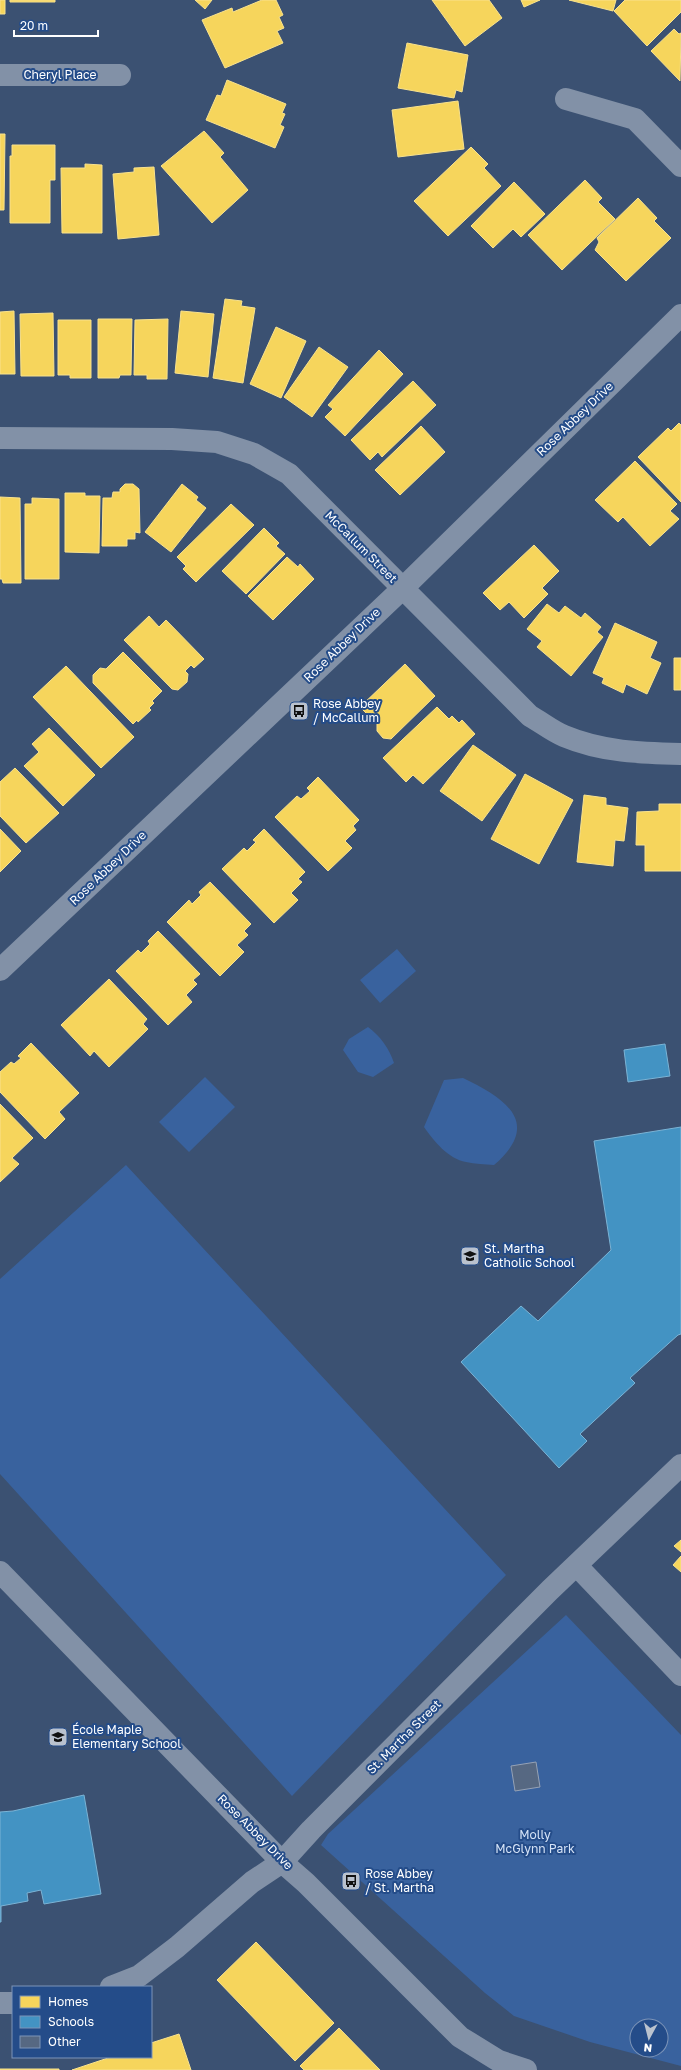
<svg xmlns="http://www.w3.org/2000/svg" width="681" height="2070" viewBox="0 0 681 2070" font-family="'Golos Text',sans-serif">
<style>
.green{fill:#39629e;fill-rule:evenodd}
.homes{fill:#f6d55c;stroke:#f9e28d}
.schools{fill:#4393c3;stroke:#7bb3d5}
.building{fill:#566882;stroke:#96a2b5}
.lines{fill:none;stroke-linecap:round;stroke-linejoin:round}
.minor{stroke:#8291a7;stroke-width:22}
.labels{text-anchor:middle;stroke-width:4;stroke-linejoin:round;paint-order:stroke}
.street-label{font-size:12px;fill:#fff;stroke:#244c89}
.poi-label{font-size:12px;fill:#fff;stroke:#244c89;text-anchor:start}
.park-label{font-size:12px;fill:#d5e3f7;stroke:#244c89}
</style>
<rect width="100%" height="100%" fill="#3b5172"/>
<path class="green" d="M 397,949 L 416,971 L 380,1003 L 360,980 Z
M 368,1027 C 381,1037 389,1048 394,1063 L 373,1077 L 358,1072 L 343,1050 L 349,1039 Z
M 205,1077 L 235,1107 L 189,1152 L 159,1122 Z
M 463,1078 C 505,1098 543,1123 494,1165 C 485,1164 475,1164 466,1162 C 448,1159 434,1141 424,1127 L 444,1080 Z
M 126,1165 L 506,1575 L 292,1796 L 0,1474 L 0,1279 Z
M 566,1615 L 681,1735 L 681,2066 L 590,2042 L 514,2016 L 485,1993 L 321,1845 L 328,1834 ZM 637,2026 L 661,2026 L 661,2050 L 637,2050 Z"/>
<path class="homes" d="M 0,0 L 5,0 L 5,14 L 0,14 Z
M 10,0 L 55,0 L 55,2 L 10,2 Z
M 195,0 L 212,0 L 205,9 Z
M 262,0 L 276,0 L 283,15 L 279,17 L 284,28 L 277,31 L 283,43 L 225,68 L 202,20 L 232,8 L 233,12 Z
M 432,0 L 489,0 L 502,18 L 465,46 Z
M 521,0 L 540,0 L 524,7 Z
M 569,0 L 616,0 L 613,11 Z
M 625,0 L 681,0 L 681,12 L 647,46 L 614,11 Z
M 674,29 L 679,34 L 681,33 L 680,81 L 651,51 Z
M 407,43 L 468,55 L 462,92 L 456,90 L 454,98 L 398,88 Z
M 227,80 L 286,104 L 282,113 L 285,114 L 280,125 L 284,127 L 275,148 L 206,120 L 217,95 L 221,96 Z
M 458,101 L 464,149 L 398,157 L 392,110 Z
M 204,131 L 224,153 L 220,157 L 248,190 L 212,223 L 161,166 Z
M 0,134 L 5,134 L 4,210 L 0,210 Z
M 12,145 L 55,145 L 55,180 L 50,180 L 50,223 L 10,223 L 10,156 L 12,156 Z
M 471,147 L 488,164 L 484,168 L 501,186 L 448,236 L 414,201 Z
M 85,164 L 102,165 L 102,233 L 62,233 L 61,168 L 85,168 Z
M 154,167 L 159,235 L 118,239 L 113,174 L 134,172 L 134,168 Z
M 585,180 L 602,198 L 598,202 L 615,219 L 562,270 L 528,235 Z
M 514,182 L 545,214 L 521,237 L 513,229 L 493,248 L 471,226 Z
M 638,198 L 657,218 L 654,221 L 671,238 L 626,281 L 595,250 L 599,242 L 597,238 Z
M 225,299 L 242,301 L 241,306 L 255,308 L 243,383 L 213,378 Z
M 14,311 L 15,374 L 0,374 L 0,312 Z
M 181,311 L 214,314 L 208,377 L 175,373 Z
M 53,313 L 54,376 L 21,376 L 20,314 Z
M 98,319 L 132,319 L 131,375 L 120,375 L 119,378 L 98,378 Z
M 168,319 L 167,379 L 147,379 L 147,375 L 134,375 L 135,320 Z
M 58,320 L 91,320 L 91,378 L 70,378 L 70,375 L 58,375 Z
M 276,327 L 306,341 L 281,398 L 250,384 Z
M 319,347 L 348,367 L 312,417 L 284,397 Z
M 379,350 L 403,374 L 345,436 L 325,417 L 333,409 L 328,405 Z
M 413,381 L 436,405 L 382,457 L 378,452 L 370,460 L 351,440 Z
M 679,423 L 681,425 L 681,502 L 638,457 L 668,428 L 671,431 Z
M 421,426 L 445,452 L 400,495 L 375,470 Z
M 635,461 L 677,504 L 670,511 L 679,519 L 650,546 L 623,517 L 618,522 L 595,500 Z
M 125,484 L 133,484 L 139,489 L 140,533 L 135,532 L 135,539 L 127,539 L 127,546 L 102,546 L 103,498 L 112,498 L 113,492 L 120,492 L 120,489 Z
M 182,484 L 198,497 L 196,500 L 206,508 L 171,552 L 145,532 Z
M 65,493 L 85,493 L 85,496 L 100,496 L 99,553 L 65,552 Z
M 0,497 L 20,498 L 21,583 L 3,583 L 2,579 L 0,579 Z
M 32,498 L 59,499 L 59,579 L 25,579 L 25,504 L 32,504 Z
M 231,504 L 254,525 L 196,582 L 183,569 L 186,566 L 177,557 Z
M 264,528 L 279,543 L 276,546 L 285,554 L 246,594 L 222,571 Z
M 534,545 L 559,571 L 542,588 L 548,594 L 524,618 L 509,602 L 500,610 L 483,593 Z
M 287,557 L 298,567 L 300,564 L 314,579 L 273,620 L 248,596 Z
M 547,604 L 559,613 L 565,606 L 581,618 L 585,613 L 601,627 L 597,632 L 603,637 L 571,676 L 537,647 L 542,641 L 527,629 Z
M 149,616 L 159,627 L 166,620 L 204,659 L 194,668 L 191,665 L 185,671 L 188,674 L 187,682 L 178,690 L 172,689 L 124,640 Z
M 615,623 L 657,642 L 650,658 L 661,663 L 647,694 L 626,684 L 623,693 L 602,683 L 604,678 L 593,673 Z
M 123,652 L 162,691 L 152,701 L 154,703 L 149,708 L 151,710 L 138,722 L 137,720 L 133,724 L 93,683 L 93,675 L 100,668 L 106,669 Z
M 674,658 L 681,658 L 681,690 L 674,690 Z
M 405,664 L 435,696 L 391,739 L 383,738 L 377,731 L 377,724 L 360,707 Z
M 66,666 L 134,737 L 101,768 L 33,697 Z
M 437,707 L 449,719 L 452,716 L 459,723 L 462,720 L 475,734 L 423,784 L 413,775 L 406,782 L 383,758 Z
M 49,728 L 95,775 L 63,806 L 24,766 L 39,752 L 32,744 Z
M 473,745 L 516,775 L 482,821 L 440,791 Z
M 15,768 L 59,813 L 26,843 L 0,816 L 0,782 Z
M 525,774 L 573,800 L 539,864 L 491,839 Z
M 318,777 L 359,820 L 353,826 L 356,830 L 345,841 L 352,848 L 328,871 L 275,817 L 297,796 L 301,799 L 310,791 L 307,788 Z
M 584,795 L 606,798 L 606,805 L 628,808 L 624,841 L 615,840 L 613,866 L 577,862 Z
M 659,804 L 681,804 L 681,871 L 645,871 L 645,845 L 636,845 L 637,812 L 659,811 Z
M 0,829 L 21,851 L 0,872 Z
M 264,829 L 305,872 L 298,879 L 302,882 L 291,893 L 298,900 L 274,923 L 222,869 L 244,848 L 247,851 L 256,842 L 253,840 Z
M 210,882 L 251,924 L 244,931 L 248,935 L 237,945 L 244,952 L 220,976 L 167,922 L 189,900 L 192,904 L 201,895 L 199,892 Z
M 158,931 L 200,974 L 193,980 L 197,984 L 186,995 L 192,1002 L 168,1025 L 116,971 L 138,950 L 141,953 L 150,944 L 148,941 Z
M 109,979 L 147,1019 L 143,1024 L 148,1029 L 109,1067 L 94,1051 L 90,1056 L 61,1025 Z
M 31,1043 L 79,1093 L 59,1112 L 65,1119 L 45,1139 L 0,1092 L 0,1072 L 11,1062 L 14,1064 L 21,1058 L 18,1056 Z
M 0,1104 L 33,1138 L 12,1158 L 19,1164 L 0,1182 Z
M 681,1540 L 681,1552 L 674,1546 Z
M 681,1556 L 681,1572 L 673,1565 Z
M 256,1942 L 334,2023 L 295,2061 L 217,1980 Z
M 339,2028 L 380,2070 L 304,2070 L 300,2066 Z
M 179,2034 L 191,2070 L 72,2070 L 111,2057 L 151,2057 L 151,2043 Z
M 0,2069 L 59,2069 L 59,2070 L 0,2070 Z"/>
<path class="schools" d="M 665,1044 L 670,1076 L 628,1082 L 624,1050 Z
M 681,1127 L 681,1334 L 678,1335 L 630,1378 L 635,1383 L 580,1434 L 587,1441 L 559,1468 L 461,1362 L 521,1306 L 538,1321 L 611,1250 L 594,1141 Z
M 84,1795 L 101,1894 L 44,1904 L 41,1890 L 27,1893 L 28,1901 L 1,1906 L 1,1922 L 0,1922 L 0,1812 L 13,1811 Z"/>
<path class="building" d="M 536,1762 L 540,1787 L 515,1791 L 511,1766 Z"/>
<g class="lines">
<path class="minor" d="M 0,75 L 120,75
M 566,99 L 635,119 L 681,166
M 0,438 L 172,439 L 217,442 L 254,454 L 289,474 L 530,716 C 541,722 552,731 564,736 C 602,752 641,753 681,754
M 0,970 L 402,589 L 681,315
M 577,1566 L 681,1675
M 0,1572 L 282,1862 L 306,1883 L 460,2037 L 499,2061 L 526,2070
M 111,1987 L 139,1976 L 177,1947 L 252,1882 L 282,1862 L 311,1830 L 550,1590 L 681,1465
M 0,2003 L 13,2003"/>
</g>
<defs>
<symbol id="bus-square" viewBox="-11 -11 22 22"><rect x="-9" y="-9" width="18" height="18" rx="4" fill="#bac2ce" stroke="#244c89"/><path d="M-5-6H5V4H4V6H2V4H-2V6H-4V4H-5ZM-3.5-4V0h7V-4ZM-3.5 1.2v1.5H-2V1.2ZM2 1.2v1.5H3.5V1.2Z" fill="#111"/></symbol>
<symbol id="school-square" viewBox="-11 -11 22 22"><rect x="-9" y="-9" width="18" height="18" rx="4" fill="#bac2ce" stroke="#244c89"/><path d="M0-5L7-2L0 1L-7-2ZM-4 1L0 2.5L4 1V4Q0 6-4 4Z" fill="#111"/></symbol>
</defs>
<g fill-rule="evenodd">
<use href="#bus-square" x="288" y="700" width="22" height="22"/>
<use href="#school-square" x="459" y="1245" width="22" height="22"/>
<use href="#school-square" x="47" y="1726" width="22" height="22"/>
<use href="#bus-square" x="340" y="1870" width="22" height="22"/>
</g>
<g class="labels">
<g class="street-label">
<text x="60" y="79">Cheryl Place</text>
<text transform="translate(575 419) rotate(-44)" y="4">Rose Abbey Drive</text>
<text transform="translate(361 547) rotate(45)" y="4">McCallum Street</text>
<text transform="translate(342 645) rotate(-44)" y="4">Rose Abbey Drive</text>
<text transform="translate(108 868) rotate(-44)" y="4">Rose Abbey Drive</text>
<text transform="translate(404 1737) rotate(-45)" y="4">St. Martha Street</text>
<text transform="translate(255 1832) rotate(45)" y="4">Rose Abbey Drive</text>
</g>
<g class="poi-label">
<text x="313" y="708">Rose Abbey<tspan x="313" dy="14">/ McCallum</tspan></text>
<text x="484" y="1253">St. Martha<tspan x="484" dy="14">Catholic School</tspan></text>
<text x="72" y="1734">École Maple<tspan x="72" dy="14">Elementary School</tspan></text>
<text x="365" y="1878">Rose Abbey<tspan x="365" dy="14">/ St. Martha</tspan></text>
</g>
<g class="park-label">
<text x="535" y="1839">Molly<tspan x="535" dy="14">McGlynn Park</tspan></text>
</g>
</g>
<rect x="12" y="1986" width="140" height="72" fill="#244c89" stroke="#7c94b8"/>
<rect x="20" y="1996" width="20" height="12" fill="#f6d55c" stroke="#7c94b8"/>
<text x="48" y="2006" font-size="12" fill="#ffffff">Homes</text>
<rect x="20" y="2016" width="20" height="12" fill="#4393c3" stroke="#7c94b8"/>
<text x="48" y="2026" font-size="12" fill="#ffffff">Schools</text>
<rect x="20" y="2036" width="20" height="12" fill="#566882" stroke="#7c94b8"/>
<text x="48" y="2046" font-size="12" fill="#ffffff">Other</text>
<g transform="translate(649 2038) rotate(187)"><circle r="19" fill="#244c89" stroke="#7c94b8"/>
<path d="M0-3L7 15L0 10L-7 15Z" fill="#bac2ce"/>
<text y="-6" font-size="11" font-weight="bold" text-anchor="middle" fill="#ffffff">N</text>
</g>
<path d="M14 30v6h84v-6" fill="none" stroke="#ffffff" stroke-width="2"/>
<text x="20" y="30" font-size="12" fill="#ffffff" stroke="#244c89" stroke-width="3" paint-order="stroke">20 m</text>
</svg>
